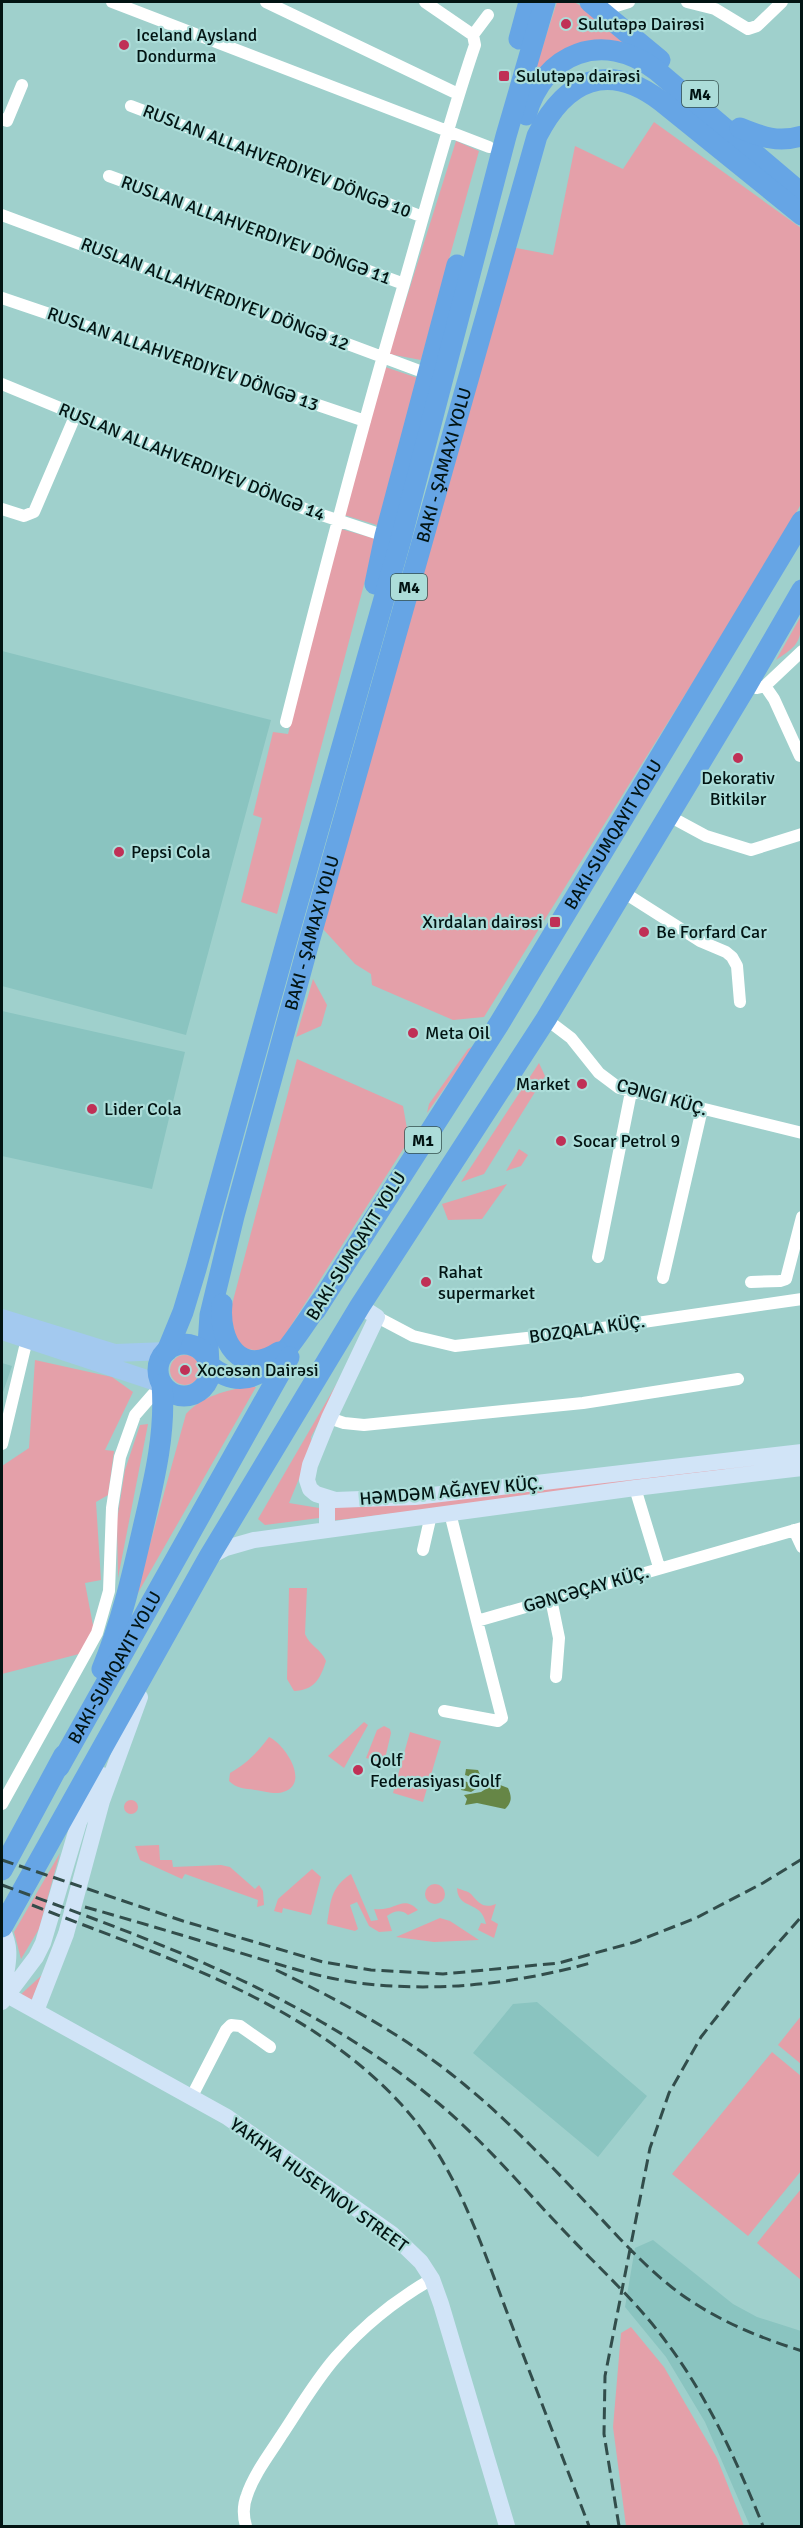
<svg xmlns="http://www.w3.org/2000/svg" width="803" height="2528" viewBox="0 0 803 2528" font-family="Signika,sans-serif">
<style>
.built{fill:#8ac4c0}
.green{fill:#e4a0a9}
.water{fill:#668646}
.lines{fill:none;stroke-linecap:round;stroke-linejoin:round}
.street{stroke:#fff;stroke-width:12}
.secondary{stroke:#d1e4f7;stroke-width:16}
.primary{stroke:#a3c9ef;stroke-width:18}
.highway{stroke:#66a5e5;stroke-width:21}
.rail{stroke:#324d4b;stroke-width:3;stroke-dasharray:12 6;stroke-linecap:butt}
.poi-dot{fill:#c03056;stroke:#acddd9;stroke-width:2}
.labels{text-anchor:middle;stroke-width:4.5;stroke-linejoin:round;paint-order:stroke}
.shield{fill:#acddd9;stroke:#35504e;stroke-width:1.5}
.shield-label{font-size:16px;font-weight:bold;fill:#021413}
.poi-label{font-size:18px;fill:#021413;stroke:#acddd9;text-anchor:start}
.street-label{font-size:18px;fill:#021413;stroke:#acddd9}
</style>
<rect width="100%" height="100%" fill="#9fd0cc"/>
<path class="built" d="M 2,651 L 271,720 L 186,1035 L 2,986 Z
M 2,1011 L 185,1052 L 152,1189 L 2,1156 Z
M 2,1363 L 12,1366 L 2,1395 Z
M 537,2002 L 647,2096 L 598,2157 L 473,2053 L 513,2004 Z
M 653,2240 L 733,2304 L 757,2317 L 801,2331 L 801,2526 L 750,2526 L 705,2422 L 666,2357 L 625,2307 L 635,2248 Z"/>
<path class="green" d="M 557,2 L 574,2 L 581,6 L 638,51 L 607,44 L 529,89 Z
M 654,122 L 801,228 L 801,504 L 776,549 L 484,1017 L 453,1020 L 372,985 L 371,974 L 355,964 L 323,929 L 511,247 L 553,255 L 575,146 L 623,169 Z
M 456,141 L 479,151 L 421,360 L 389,354 Z
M 385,367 L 418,378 L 380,526 L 344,515 Z
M 341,529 L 376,539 L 277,914 L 241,902 L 262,818 L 253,815 L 273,732 L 288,734 Z
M 801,616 C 802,642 797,646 776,660 Z
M 313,979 L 327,1005 L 321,1026 L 296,1037 Z
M 475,1045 L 427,1113 L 429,1104 L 468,1049 Z
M 297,1059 L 403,1106 L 409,1140 L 278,1346 L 268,1353 L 238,1347 L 230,1312 Z
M 539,1063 L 545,1076 L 484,1174 L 461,1182 Z
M 519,1149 L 528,1155 L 521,1166 L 506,1171 Z
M 507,1184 L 482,1219 L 448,1220 L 442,1204 Z
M 358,1347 L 311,1437 L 312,1447 L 289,1503 L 319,1508 L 319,1518 L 265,1525 L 258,1519 Z
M170 1370a15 15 0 1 1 30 0a15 15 0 1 1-30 0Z
M 35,1360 L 112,1377 L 133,1392 L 105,1450 L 114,1451 L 108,1495 L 96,1502 L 101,1580 L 85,1583 L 94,1631 L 79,1654 L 2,1674 L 2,1466 L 29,1448 Z
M 249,1387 L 256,1387 L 135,1598 L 186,1414 C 201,1397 228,1389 249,1387 Z
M 148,1424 L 118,1578 L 117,1520 L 125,1470 L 140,1425 Z
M 801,1456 L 801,1464 L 330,1521 L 331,1505 Z
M 289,1588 L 307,1588 L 305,1634 C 309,1645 321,1649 326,1661 C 320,1680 314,1690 294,1691 L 287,1679 Z
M 364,1722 L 368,1725 L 344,1768 L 328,1756 Z
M 384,1726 L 390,1729 L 391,1733 L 384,1763 L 366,1758 L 377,1730 Z
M 410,1732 L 441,1741 L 423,1802 L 393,1793 Z
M 269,1737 C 285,1744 311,1784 283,1792 C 276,1795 263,1791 255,1790 C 244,1788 237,1789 229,1781 L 230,1773 C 247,1763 257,1753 269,1737 Z
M124 1807a7 7 0 1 1 14 0a7 7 0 1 1-14 0Z
M 159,1845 L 160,1860 L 172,1860 L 173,1867 L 221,1865 L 230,1867 L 255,1889 L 259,1885 L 263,1891 L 264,1905 L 257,1907 L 258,1900 L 185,1874 L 182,1879 L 140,1860 L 135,1846 Z
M 60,1853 L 39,1929 L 21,1959 L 14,1932 Z
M 312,1869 L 321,1877 L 311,1915 L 283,1908 L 282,1913 L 274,1911 L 278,1899 Z
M 351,1874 L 371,1921 L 378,1920 L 374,1909 C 396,1912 402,1894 418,1910 L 408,1915 C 401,1909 394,1911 387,1916 L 392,1931 L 379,1932 L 369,1926 L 357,1902 L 350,1905 L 358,1929 L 355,1931 L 327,1924 C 331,1901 330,1888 351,1874 Z
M425 1894a10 10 0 1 1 20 0a10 10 0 1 1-20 0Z
M 457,1888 C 461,1890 468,1891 471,1894 C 479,1903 483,1909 496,1904 L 491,1920 L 498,1924 L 494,1938 L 478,1930 L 481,1923 L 486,1924 C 481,1899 458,1911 457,1888 Z
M 440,1918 L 450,1921 L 479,1940 L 434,1942 L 396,1937 Z
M 42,1975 L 30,2004 L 18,1997 Z
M 801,2016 L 801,2064 L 778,2045 Z
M 772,2052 L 801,2076 L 801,2171 L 748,2236 L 672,2174 Z
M 801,2189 L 801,2280 L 757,2243 Z
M 631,2327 L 664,2367 L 717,2458 L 744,2526 L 626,2526 L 613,2427 L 621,2333 Z"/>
<path class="water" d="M 466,1769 L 478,1770 L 482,1779 L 481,1786 L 471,1792 L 461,1790 L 462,1780 L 472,1784 L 479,1779 L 476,1775 L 471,1777 L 465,1775 Z
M 495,1783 L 508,1788 C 512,1797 512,1802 505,1809 L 477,1803 L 465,1805 L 467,1799 L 464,1795 L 481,1792 Z"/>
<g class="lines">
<path class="street" d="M 112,2 L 489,147
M 266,2 L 458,94
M 425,2 L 473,35
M 687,2 L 715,9 L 748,29 L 757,26 L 782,2
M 606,13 L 613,7 L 629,2
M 131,106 L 423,217
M 2,119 L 7,121 L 22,85
M 109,176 L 404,284
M 2,215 L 428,374
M 2,298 L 365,421
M 2,384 L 310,511 L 385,536
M 2,509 L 24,516 L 34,512 L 76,414
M 765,686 L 774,699 L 800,756
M 757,688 L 765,686 L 802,651
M 286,722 C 323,575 361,429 404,284 C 427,204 448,124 475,45 L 473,35 L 488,15
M 669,816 L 706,836 L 751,850 L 802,834
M 623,892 L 700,941 L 726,952 L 732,957 L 737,966 L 740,1002
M 546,1019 L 571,1038 L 599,1073 L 619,1088 L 802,1133
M 598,1257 L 631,1092
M 663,1278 L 702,1109
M 751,1282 L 780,1281 L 786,1279 L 802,1217
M 377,1317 L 413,1336 L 455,1346 L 554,1335 L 802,1299
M 329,1418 L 344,1423 L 364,1425 L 583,1403 L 738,1379
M 2,1444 L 27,1339
M 635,1488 L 659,1567
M 450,1513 L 477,1621 L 802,1528
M 794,1530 L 802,1547
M 423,1550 L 431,1515
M 551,1599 L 559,1638 L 556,1677
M 444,1711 L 498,1721 L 502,1718 L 477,1621
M 2,1804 L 97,1633 L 109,1591 L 112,1508 L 120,1457 L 135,1415 L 162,1384
M 192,2096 L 226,2030 L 231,2025 L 240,2026 L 270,2047
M 246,2526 C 243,2516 243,2505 247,2495 C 254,2474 269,2455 281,2436 C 299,2409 315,2381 336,2357 C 363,2326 397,2299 432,2279"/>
<path class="secondary" d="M 360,1306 L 377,1317 L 329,1418 L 310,1465 L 307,1480 L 310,1489 L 316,1494 L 335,1500 L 415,1497 L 802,1452
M 327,1499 L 327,1529
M 209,1557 L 226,1548 L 254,1540 L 635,1488 L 802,1468
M 2,1929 C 17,1958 0,1975 7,1995 L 227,2117 L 392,2234 L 421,2262 L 432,2279 L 441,2304 L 507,2526
M 2,2002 L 36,1957 L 43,1943 L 79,1822 L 102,1775
M 36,2011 L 66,1934 L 102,1801 L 140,1697"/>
<path class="primary" d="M 2,1318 L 115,1353 L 167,1351
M 2,1331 L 162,1384"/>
<g class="highway">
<path d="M 590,2 L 660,60"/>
<path d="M 519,39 L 529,2"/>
<path d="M 526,115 C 544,52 603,30 656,70 L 802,194"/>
<path d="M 740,128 C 762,137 778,143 802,136"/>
<path d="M 375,584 L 385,536 L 457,265"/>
<path id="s1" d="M 321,1301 C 295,1336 260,1408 209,1365 L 208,1345 L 210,1315 L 234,1216 L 309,942 L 537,136 C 566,79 608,61 661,101 L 802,215"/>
<path d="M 222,1304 C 218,1341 240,1378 279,1352"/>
<path id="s2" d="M 315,1311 L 499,1024 L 802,521"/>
<circle cx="184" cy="1370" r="26"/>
<path d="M 167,1351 L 183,1312 L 196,1269 L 287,940 L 401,539 L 506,136 L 545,2"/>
<path d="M 102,1669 C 121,1624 132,1576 143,1528 C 154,1481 166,1433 162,1384"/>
<path id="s3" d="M 59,1767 L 289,1357"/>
<path d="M 2,1870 L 64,1755"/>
<path d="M 2,1927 L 209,1557 L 360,1306 L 546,1019 L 747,685 L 802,590"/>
</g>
<path class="rail" d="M 2,1860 L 183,1921 L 323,1962 L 371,1970 L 443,1974 L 559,1963 L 635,1942 L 696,1918 L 763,1883 L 802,1859
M 2,1885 C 150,1939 303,1993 427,2094 C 478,2134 521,2186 566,2233 C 600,2269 638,2303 667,2343 C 709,2399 737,2462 763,2526
M 32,1905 C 158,1955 305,2000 400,2103 C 455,2162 480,2241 508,2315 C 535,2386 562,2456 589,2526
M 85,1907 C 135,1921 185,1936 234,1951 C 278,1964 322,1979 367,1984 C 443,1992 521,1983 594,1962
M 276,1970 C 343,2002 409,2038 466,2086 C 511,2123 553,2168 593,2210 C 621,2240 649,2271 682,2295 C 719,2321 758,2337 802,2351
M 619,2526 L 604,2434 L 605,2376 L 650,2148 L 669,2093 L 701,2037 L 748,1977 L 802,1916"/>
</g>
<g class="poi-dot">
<circle cx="566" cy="24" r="6"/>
<circle cx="124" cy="45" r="6"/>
<rect x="498" y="70" width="12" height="12" rx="3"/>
<circle cx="738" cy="758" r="6"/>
<circle cx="119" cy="852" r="6"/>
<rect x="549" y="916" width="12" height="12" rx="3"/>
<circle cx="644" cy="932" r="6"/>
<circle cx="413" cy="1033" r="6"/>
<circle cx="582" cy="1084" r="6"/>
<circle cx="92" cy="1109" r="6"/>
<circle cx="561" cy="1141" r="6"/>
<circle cx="426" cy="1282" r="6"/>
<circle cx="185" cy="1370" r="6"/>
<circle cx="358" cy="1770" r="6"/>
</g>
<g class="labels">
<g class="shield">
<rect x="682" y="81" width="36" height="26" rx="4.5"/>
<rect x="391" y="574" width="36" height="26" rx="4.5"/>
<rect x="405" y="1127" width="36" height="26" rx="4.5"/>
</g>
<g class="shield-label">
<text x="700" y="100">M4</text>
<text x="409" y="593">M4</text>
<text x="423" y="1146">M1</text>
</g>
<g class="poi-label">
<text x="578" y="30">Sulutəpə Dairəsi</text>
<text x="136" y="41">Iceland Aysland<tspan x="136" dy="21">Dondurma</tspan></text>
<text x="516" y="82">Sulutəpə dairəsi</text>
<text x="738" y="784" text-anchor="middle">Dekorativ<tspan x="738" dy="21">Bitkilər</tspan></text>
<text x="131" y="858">Pepsi Cola</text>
<text x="543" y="928" text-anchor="end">Xırdalan dairəsi</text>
<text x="656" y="938">Be Forfard Car</text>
<text x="425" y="1039">Meta Oil</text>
<text x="570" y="1090" text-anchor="end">Market</text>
<text x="104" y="1115">Lider Cola</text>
<text x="573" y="1147">Socar Petrol 9</text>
<text x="438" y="1278">Rahat<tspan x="438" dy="21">supermarket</tspan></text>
<text x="197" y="1376">Xocəsən Dairəsi</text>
<text x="370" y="1766">Qolf<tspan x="370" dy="21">Federasiyası Golf</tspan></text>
</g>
<g class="street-label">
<text transform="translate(277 161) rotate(21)" y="6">RUSLAN ALLAHVERDIYEV DÖNGƏ 10</text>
<text transform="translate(256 230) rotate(20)" y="6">RUSLAN ALLAHVERDIYEV DÖNGƏ 11</text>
<text transform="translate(215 294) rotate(21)" y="6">RUSLAN ALLAHVERDIYEV DÖNGƏ 12</text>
<text transform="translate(183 359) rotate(19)" y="6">RUSLAN ALLAHVERDIYEV DÖNGƏ 13</text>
<text transform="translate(192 462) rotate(22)" y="6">RUSLAN ALLAHVERDIYEV DÖNGƏ 14</text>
<text dy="6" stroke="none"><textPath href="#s1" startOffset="1082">BAKI - ŞAMAXI YOLU</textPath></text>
<text dy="6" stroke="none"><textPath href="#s2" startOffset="562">BAKI-SUMQAYIT YOLU</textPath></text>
<text dy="6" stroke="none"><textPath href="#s1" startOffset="596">BAKI - ŞAMAXI YOLU</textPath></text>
<text transform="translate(662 1097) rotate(16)" y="6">CƏNGI KÜÇ.</text>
<text transform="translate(356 1246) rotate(-58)" y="6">BAKI-SUMQAYIT YOLU</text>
<text transform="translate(587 1329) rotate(-8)" y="6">BOZQALA KÜÇ.</text>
<text transform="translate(451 1491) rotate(-5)" y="6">HƏMDƏM AĞAYEV KÜÇ.</text>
<text transform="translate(586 1589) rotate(-16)" y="6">GƏNCƏÇAY KÜÇ.</text>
<text dy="6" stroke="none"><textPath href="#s3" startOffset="114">BAKI-SUMQAYIT YOLU</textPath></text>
<text transform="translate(319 2185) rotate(36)" y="6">YAKHYA HUSEYNOV STREET</text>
</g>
</g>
<rect width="803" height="2528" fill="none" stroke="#021413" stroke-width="6"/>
</svg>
